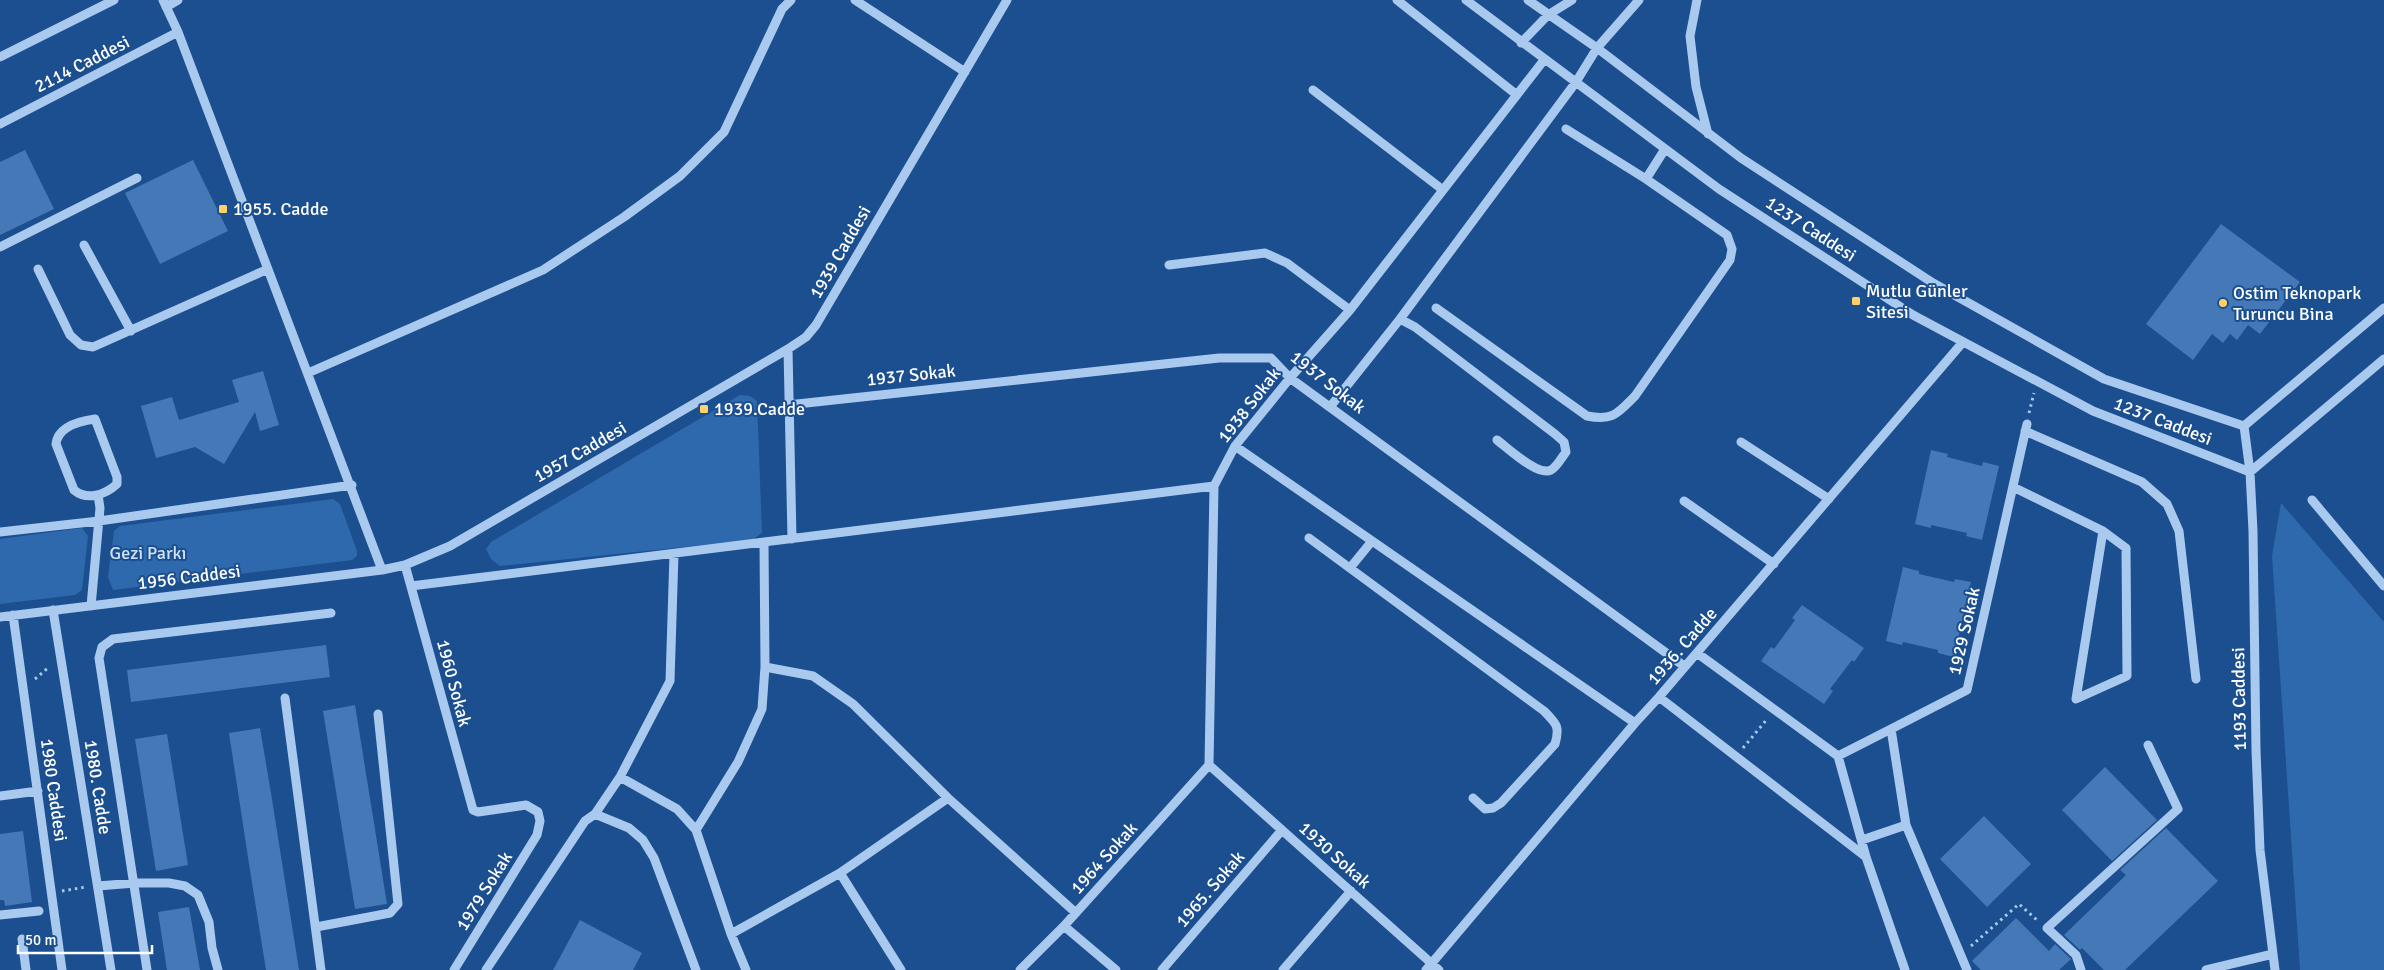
<svg xmlns="http://www.w3.org/2000/svg" width="2384" height="970" viewBox="0 0 2384 970" font-family="Signika,sans-serif">
<style>
.green{fill:#2e69ad}
.building{fill:#4478b7}
.lines{fill:none;stroke-linecap:round;stroke-linejoin:round}
.path{stroke:#a9c9ee;stroke-width:3;stroke-dasharray:2.5 4;stroke-linecap:butt}
.minor{stroke:#a9c9ee;stroke-width:9}
.poi-dot{fill:#ffd166;stroke:#1b4f8f;stroke-width:2}
.labels{text-anchor:middle;stroke-width:4;stroke-linejoin:round;paint-order:stroke}
.street-label{font-size:18px;fill:#fff;stroke:#1b4f8f}
.poi-label{font-size:18px;fill:#fff;stroke:#1b4f8f;text-anchor:start}
.park-label{font-size:18px;fill:#cfe3fa;stroke:#1b4f8f}
</style>
<rect width="100%" height="100%" fill="#1b4f8f"/>
<path class="green" d="M 740,395 L 750,396 L 757,401 L 762,533 L 752,540 L 500,566 L 491,559 L 486,549 L 491,542 Z
M 333,499 L 340,504 L 357,551 L 357,556 L 352,560 L 113,590 L 108,577 L 114,531 L 120,526 Z
M 2281,503 L 2384,622 L 2384,970 L 2300,970 L 2272,556 Z
M 82,528 L 88,536 L 82,590 L 75,595 L 0,604 L 0,539 Z"/>
<path class="building" d="M 25,150 L 54,209 L 0,235 L 0,162 Z
M 193,160 L 228,231 L 160,264 L 125,193 Z
M 2221,224 L 2300,282 L 2260,334 L 2248,325 L 2237,340 L 2230,334 L 2223,343 L 2212,334 L 2193,360 L 2146,324 Z
M 263,371 L 279,425 L 260,431 L 255,412 L 224,464 L 195,447 L 156,458 L 141,406 L 172,397 L 179,420 L 239,402 L 232,380 Z
M 1931,450 L 1948,454 L 1947,457 L 1982,466 L 1983,462 L 1999,466 L 1982,540 L 1966,536 L 1967,533 L 1931,525 L 1931,528 L 1915,524 Z
M 1903,567 L 1919,571 L 1919,574 L 1954,582 L 1955,579 L 1971,582 L 1954,657 L 1938,653 L 1938,650 L 1903,642 L 1902,645 L 1886,641 Z
M 1802,605 L 1864,648 L 1854,662 L 1852,660 L 1830,689 L 1833,691 L 1824,704 L 1761,661 L 1771,647 L 1774,649 L 1795,620 L 1792,618 Z
M 326,645 L 330,677 L 131,702 L 127,670 Z
M 355,705 L 387,904 L 355,909 L 323,711 Z
M 260,728 L 271,793 L 299,970 L 266,970 L 249,864 L 229,733 Z
M 167,734 L 188,865 L 156,871 L 135,739 Z
M 2105,767 L 2157,820 L 2112,861 L 2062,810 Z
M 1984,816 L 2031,864 L 1987,907 L 1940,859 Z
M 2166,828 L 2218,881 L 2125,970 L 2104,970 L 2082,948 L 2080,950 L 2064,935 L 2126,875 L 2120,870 Z
M 23,831 L 32,902 L 5,906 L 4,900 L 0,900 L 0,834 Z
M 189,907 L 200,970 L 167,970 L 158,912 Z
M 2016,918 L 2049,951 L 2055,944 L 2071,959 L 2059,970 L 1981,970 L 1972,961 Z
M 580,920 L 642,953 L 633,970 L 553,970 Z"/>
<g class="lines">
<path class="path" d="M 2029,413 L 2034,393
M 35,679 L 49,667
M 1743,748 L 1768,718
M 62,891 L 86,887
M 1971,946 L 2019,904 L 2037,920"/>
<path class="minor" d="M 163,0 L 178,32 L 382,570
M 855,0 L 965,72
M 1397,0 L 1517,95
M 1466,0 L 1719,189 L 1913,315 L 2093,411 L 2250,472
M 1528,0 L 1597,48 L 1741,158 L 1933,283 L 2104,379 L 2244,426
M 1697,0 L 1690,36 L 1696,87 L 1708,134
M 166,7 L 178,0
M 1521,43 L 1548,15 L 1572,0
M 0,57 L 114,0
M 1313,90 L 1443,190
M 0,124 L 178,32
M 1646,179 L 1665,149
M 84,245 L 131,331
M 0,247 L 137,178
M 1169,265 L 1265,253 L 1287,263 L 1350,310
M 38,269 L 70,335 L 81,345 L 93,347 L 268,269
M 1436,308 L 1587,416 C 1613,421 1617,414 1635,396 L 1730,260 L 1732,249 L 1727,235 L 1646,179 L 1566,129
M 1400,319 L 1415,327 L 1555,434 L 1564,442 L 1566,452 C 1562,457 1557,467 1551,470 C 1538,477 1508,448 1497,440
M 788,349 L 792,539
M 308,373 L 543,270 L 624,217 L 680,176 L 724,132 L 782,9 L 791,0
M 788,405 L 1219,358 L 1271,358 L 1290,378 L 1684,666
M 1330,407 L 1400,319 L 1576,82 L 1597,48 L 1639,0
M 95,419 L 117,477 L 117,484 C 105,495 87,501 74,490 L 56,444 C 58,426 80,421 95,419 Z
M 2244,426 L 2250,472 L 2253,531 L 2256,750 L 2260,850 L 2275,970
M 2244,426 L 2384,308
M 2025,431 L 2142,482 L 2167,504 L 2179,531 L 2196,679
M 1741,442 L 1829,499
M 1235,446 L 1635,723
M 2250,472 L 2384,359
M 2013,487 L 2103,531 L 2076,699 L 2127,676 L 2126,548 L 2103,531
M 2312,500 L 2384,586
M 1684,501 L 1774,564
M 0,532 L 99,521 L 352,485
M 1309,538 L 1544,711 C 1557,724 1560,727 1555,744 L 1501,803 L 1493,808 L 1485,809 L 1473,798
M 674,554 L 670,681 L 620,777 L 677,809 L 696,830
M 405,565 L 473,810 L 478,812 L 526,805 L 538,812 L 540,821 L 537,835 L 454,970
M 1350,568 L 1372,541
M 411,586 L 1214,486
M 91,606 L 100,508 L 98,495
M 53,610 L 111,970
M 13,615 L 62,970
M 0,617 L 382,570 L 405,565 L 450,546 L 788,349 L 806,337 L 816,325 L 1007,0
M 1697,653 L 1838,756 L 1866,857 L 1905,970
M 765,667 L 813,676 L 853,704 L 948,798 L 1076,913
M 1659,697 L 1866,857
M 285,698 L 321,970
M 1838,756 L 1891,729
M 1209,765 L 1214,486 L 1235,446 L 1290,378 L 1350,310 L 1544,60
M 1209,765 L 1439,970
M 0,796 L 38,791
M 595,814 L 629,828 L 643,840 L 654,858 L 696,970
M 1862,840 L 1906,825
M 840,873 L 901,970
M 98,886 L 135,883 L 169,883 L 185,886 L 198,895 L 209,922 L 212,948 L 218,970
M 0,915 L 39,911
M 1064,926 L 1116,970
M 316,927 L 390,913 L 398,904 L 378,714
M 731,934 L 696,830 L 738,762 L 762,709 L 765,667 L 764,543
M 22,939 L 26,970
M 147,970 L 99,658 L 102,647 L 113,639 L 331,613
M 486,970 L 585,821 L 595,814 L 620,777
M 746,970 L 731,934 L 840,873 L 948,798
M 1020,970 L 1064,926 L 1209,765
M 1162,970 L 1282,830
M 1283,970 L 1351,891
M 1426,970 L 1635,723 L 1659,697 L 1963,342
M 1967,970 L 1906,825 L 1891,729 L 1967,690 L 2027,424
M 2081,970 L 2076,955 L 2047,928 L 2178,809 L 2148,745
M 2206,970 L 2273,954"/>
</g>
<g class="poi-dot">
<rect x="218" y="204" width="10" height="10" rx="2.5"/>
<rect x="1851" y="296" width="10" height="10" rx="2.5"/>
<circle cx="2223" cy="303" r="5"/>
<rect x="699" y="404" width="10" height="10" rx="2.5"/>
</g>
<g class="labels">
<g class="street-label">
<text transform="translate(82 64) rotate(-27)" y="6">2114 Caddesi</text>
<text transform="translate(1811 229) rotate(33)" y="6">1237 Caddesi</text>
<text transform="translate(840 252) rotate(-60)" y="6">1939 Caddesi</text>
<text transform="translate(911 375) rotate(-6)" y="6">1937 Sokak</text>
<text transform="translate(1328 382) rotate(38)" y="6">1937 Sokak</text>
<text transform="translate(1249 405) rotate(-52)" y="6">1938 Sokak</text>
<text transform="translate(2163 421) rotate(21)" y="6">1237 Caddesi</text>
<text transform="translate(580 452) rotate(-30)" y="6">1957 Caddesi</text>
<text transform="translate(189 577) rotate(-7)" y="6">1956 Caddesi</text>
<text transform="translate(1964 631) rotate(-77)" y="6">1929 Sokak</text>
<text transform="translate(1682 646) rotate(-49)" y="6">1936. Cadde</text>
<text transform="translate(454 683) rotate(75)" y="6">1960 Sokak</text>
<text transform="translate(2239 699) rotate(-91)" y="6">1193 Caddesi</text>
<text transform="translate(98 787) rotate(81)" y="6">1980. Cadde</text>
<text transform="translate(54 790) rotate(82)" y="6">1980 Caddesi</text>
<text transform="translate(1335 855) rotate(42)" y="6">1930 Sokak</text>
<text transform="translate(1104 858) rotate(-48)" y="6">1964 Sokak</text>
<text transform="translate(1210 889) rotate(-49)" y="6">1965. Sokak</text>
<text transform="translate(484 891) rotate(-58)" y="6">1979 Sokak</text>
</g>
<g class="poi-label">
<text x="233" y="215">1955. Cadde</text>
<text x="1866" y="297">Mutlu Günler<tspan x="1866" dy="21">Sitesi</tspan></text>
<text x="2233" y="299">Ostim Teknopark<tspan x="2233" dy="21">Turuncu Bina</tspan></text>
<text x="714" y="415">1939.Cadde</text>
</g>
<g class="park-label">
<text x="148" y="559">Gezi Parkı</text>
</g>
</g>
<path d="M18 945v8h134v-8" fill="none" stroke="#ffffff" stroke-width="2.5"/>
<text x="25" y="945" font-size="15" fill="#ffffff" stroke="#1b4f8f" stroke-width="4" paint-order="stroke">50 m</text>
</svg>
